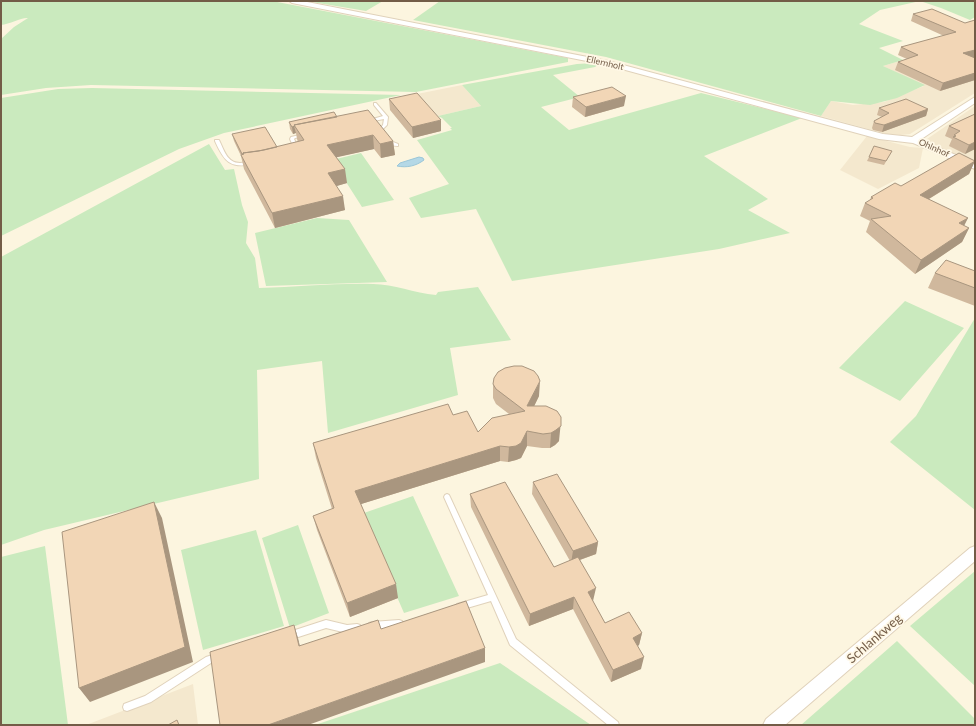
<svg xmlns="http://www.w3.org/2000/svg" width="976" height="726" viewBox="0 0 976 726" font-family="Lato,sans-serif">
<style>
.residential{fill:#f4e8ce}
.green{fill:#caeabe}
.water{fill:#b4d8e6;stroke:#9ac6d8}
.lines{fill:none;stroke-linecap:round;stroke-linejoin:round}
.service-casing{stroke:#e0d2bb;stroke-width:2}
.minor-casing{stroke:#e0d2bb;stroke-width:2}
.service{fill:#fff;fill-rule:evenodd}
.minor{fill:#fff;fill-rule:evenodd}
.wall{fill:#d0b89d}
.shaded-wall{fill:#a9967f}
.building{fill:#f2d6b6;stroke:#a9967f}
.labels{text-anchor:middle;stroke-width:3.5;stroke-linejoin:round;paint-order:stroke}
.far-street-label{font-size:9px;fill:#735c47;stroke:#fff8e6}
.near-street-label{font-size:13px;fill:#735c47;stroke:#fff8e6}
</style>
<rect width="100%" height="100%" fill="#fcf5df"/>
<path class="residential" d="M 903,60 L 975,66 L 975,93 L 910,134 L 901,135 L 887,134 L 821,116 L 831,101 L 853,105 L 884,102 L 924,86 L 883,66 Z
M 462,85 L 481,106 L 438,116 L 417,94 Z
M 975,106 L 975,163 L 932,144 L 927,139 Z
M 867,136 L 910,147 L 923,148 L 919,168 L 878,189 L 840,170 Z
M 193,684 L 198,725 L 86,725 Z"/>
<path class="green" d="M 1,1 L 272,1 L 568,58 L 568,62 L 416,92 L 91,85 L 46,88 L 1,95 L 1,39 L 14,27 L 28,18 C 22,17 10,24 1,25 Z
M 306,1 L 383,1 L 366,11 Z
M 440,1 L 975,1 L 975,17 L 970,20 L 941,8 L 920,1 L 880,10 L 859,24 L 903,41 L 879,48 L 903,60 L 883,66 L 925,85 L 897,98 L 870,105 L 831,101 L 821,116 L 606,57 L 413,20 Z
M 594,63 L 599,64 L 595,67 L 553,75 L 580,97 L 541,107 L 569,130 L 701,93 L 802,118 L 704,156 L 768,199 L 748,210 L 790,233 L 719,249 L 512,281 L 476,209 L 421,218 L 409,198 L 449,184 L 417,140 L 452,130 L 450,128 L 452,128 L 442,118 L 438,116 L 481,106 L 462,85 L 577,64 Z
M 92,88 L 401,95 L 224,133 L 179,149 L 1,236 L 1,98 L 58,89 Z
M 209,144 L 225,170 L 234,169 L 242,205 L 248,222 L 246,243 L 255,258 L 259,288 C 297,287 335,283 373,284 C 394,284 414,293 436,295 L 438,292 L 478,287 L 511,340 L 450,348 L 458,395 L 328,433 L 322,361 L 257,370 L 259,479 L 44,530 L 1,545 L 1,257 Z
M 361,153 L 394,200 L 362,207 L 332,160 Z
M 317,218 L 349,220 L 387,282 L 266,286 L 255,233 Z
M 905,301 L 964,328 L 900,401 L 839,368 Z
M 975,318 L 975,510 L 890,442 L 916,416 Z
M 413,496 L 459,596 L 404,613 L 361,514 Z
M 298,525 L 329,613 L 290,628 L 262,538 Z
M 256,530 L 284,626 L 203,650 L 181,550 Z
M 45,546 L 68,725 L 1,725 L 1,557 Z
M 975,571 L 975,686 L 910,626 Z
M 897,641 L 975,719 L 975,725 L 801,725 Z
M 500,663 L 591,725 L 315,725 Z"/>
<path class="water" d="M 419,157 L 423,158 L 424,160 C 416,166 407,168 397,166 L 400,163 Z"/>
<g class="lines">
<defs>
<path id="service" d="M 374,103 L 376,103 L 388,117 L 387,125 L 383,129 C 384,138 390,141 398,144 L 398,146 C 388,146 380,138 379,129 L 383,125 L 384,119 L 368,122 L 366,121 L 383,116 L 374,105 Z
M 304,134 L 306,134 L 306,136 L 295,138 L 294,139 L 299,149 L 299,150 L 295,150 L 290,139 L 291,137 Z
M 215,140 L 219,140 C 224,150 227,163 240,163 C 245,163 249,161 253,163 L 253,164 C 230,169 224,161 215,141 Z
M 447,494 L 449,495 L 450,497 L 516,639 L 618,722 L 619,725 L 608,725 L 510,645 L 491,601 L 460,610 L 457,608 L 456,606 L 457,604 L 488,595 L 444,497 L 445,495 Z
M 326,620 L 347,625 L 357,624 L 360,625 L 361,628 L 360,631 L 347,633 L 326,628 L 289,640 L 286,639 L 285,636 L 286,633 L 289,632 Z
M 399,620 L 402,621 L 403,624 L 402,627 L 399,628 L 372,630 L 369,629 L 368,626 L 369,623 L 372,622 Z
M 219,653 L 222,654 L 223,657 L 222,660 L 211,663 L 151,702 L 127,711 L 124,710 L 123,707 L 124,704 L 145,696 L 206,657 Z"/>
<path id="minor" d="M 289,1 L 302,1 L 608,61 L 883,134 L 912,137 L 975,97 L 975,103 L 920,140 L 975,163 L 975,169 L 913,143 L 879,139 L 607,65 L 292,3 Z
M 975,546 L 975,561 L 785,725 L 763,725 L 766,719 L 970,548 Z"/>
</defs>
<use href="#service" class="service-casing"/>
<use href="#minor" class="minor-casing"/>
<use href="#service" class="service"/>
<use href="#minor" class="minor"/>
</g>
<path class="wall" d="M 913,14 L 965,23 L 975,20 L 975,57 L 973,57 L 975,58 L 975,80 L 940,91 L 895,70 L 898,62 L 907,59 L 898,55 L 901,47 L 944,36 L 911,21 Z
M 573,97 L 624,106 L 585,117 L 572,107 Z
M 389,99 L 441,131 L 413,138 L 390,110 Z
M 879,108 L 928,109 L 926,116 L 882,132 L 873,130 L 872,128 L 874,121 L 882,117 L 877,115 Z
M 975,114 L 975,149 L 965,154 L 949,146 L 952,139 L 945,136 L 949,126 Z
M 337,117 L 393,141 L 395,155 L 381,158 L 374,149 L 336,157 L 347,183 L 336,186 L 345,210 L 275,228 L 244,169 L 241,156 L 234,141 L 232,134 L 277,147 L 298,142 L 297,139 L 296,133 L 293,134 L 290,129 L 289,122 Z
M 892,151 L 884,165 L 867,161 L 869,157 Z
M 975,160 L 969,174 L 929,199 L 964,226 L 969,228 L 962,242 L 915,274 L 866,232 L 870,221 L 860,216 L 865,203 L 870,200 L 871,197 L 901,186 Z
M 975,271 L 975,306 L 928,288 L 935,273 Z
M 493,384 L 539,396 L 534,406 L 559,441 L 555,445 L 550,448 L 542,448 L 527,446 L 521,458 L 516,460 L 508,462 L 500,461 L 361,504 L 398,598 L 350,617 L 317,530 L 313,516 L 332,509 L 316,458 L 313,443 L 453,415 L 478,432 L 509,414 L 496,404 L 493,398 Z
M 533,482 L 598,542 L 596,554 L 580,560 L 593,601 L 605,623 L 642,633 L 639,645 L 638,646 L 641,669 L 611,682 L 573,609 L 529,626 L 471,507 L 470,494 L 554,567 L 570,561 L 532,494 Z"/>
<path class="shaded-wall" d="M 975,50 L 975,57 L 960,61 L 963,53 Z
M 975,70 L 975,80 L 940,91 L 943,83 Z
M 626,96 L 624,106 L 585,117 L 586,107 Z
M 928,109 L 926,116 L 882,132 L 884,125 Z
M 441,120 L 441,131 L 413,138 L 412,127 Z
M 294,126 L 296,133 L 293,134 L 292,127 Z
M 373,135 L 374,149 L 329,159 L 327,145 Z
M 393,141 L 395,155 L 381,158 L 380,144 Z
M 975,142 L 975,149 L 965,154 L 969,145 Z
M 975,161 L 969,174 L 914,208 L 920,195 Z
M 345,169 L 347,183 L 330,188 L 328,173 Z
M 343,196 L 345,210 L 275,228 L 272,213 Z
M 968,218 L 961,232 L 959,223 Z
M 969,228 L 962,242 L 915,274 L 921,260 Z
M 540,381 L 539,396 L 527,421 L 527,406 Z
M 561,421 L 559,441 L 555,445 L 550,448 L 551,433 Z
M 527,431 L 527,446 L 521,458 L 516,460 L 508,462 L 509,447 Z
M 500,446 L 500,461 L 358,505 L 355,491 Z
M 154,502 L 162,518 L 193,662 L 90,702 L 79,688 Z
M 598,542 L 596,554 L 571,563 L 573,551 Z
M 396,584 L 398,598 L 350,617 L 347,603 Z
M 596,588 L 593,601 L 586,605 L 588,592 Z
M 574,597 L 573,609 L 529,626 L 530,614 Z
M 294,625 L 298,638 L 303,659 L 299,646 Z
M 642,633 L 639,645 L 630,650 L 633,638 Z
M 485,648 L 485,662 L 308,725 L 268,725 Z
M 644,657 L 641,669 L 611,682 L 613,670 Z"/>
<path class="building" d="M 932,9 L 965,23 L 975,20 L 975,50 L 963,53 L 975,58 L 975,73 L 943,83 L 898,62 L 918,55 L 901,47 L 956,32 L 913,14 Z
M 612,87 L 626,96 L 586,107 L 573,97 Z
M 417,93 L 441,120 L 412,127 L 389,99 Z
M 906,99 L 928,109 L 884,125 L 875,123 L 874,121 L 889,113 L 879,108 Z
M 368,110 L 393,141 L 380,144 L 373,135 L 327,145 L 345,169 L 328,173 L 343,196 L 272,213 L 241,155 L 244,154 L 243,153 L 259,151 L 304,140 L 294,125 Z
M 334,112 L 337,117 L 294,125 L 295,126 L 292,127 L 289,122 Z
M 975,114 L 975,142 L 969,145 L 953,137 L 956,136 L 954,135 L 960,131 L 949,126 Z
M 265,127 L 277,147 L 264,150 L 243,153 L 244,153 L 242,154 L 232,134 Z
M 874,146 L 892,151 L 886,161 L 869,157 Z
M 959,153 L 975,161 L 920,195 L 968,218 L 959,223 L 969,228 L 921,260 L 871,219 L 891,216 L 865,203 L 873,198 L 871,197 L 895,183 L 901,186 Z
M 946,260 L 975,271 L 975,288 L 935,273 Z
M 514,366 L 522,366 L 534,371 L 538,376 L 540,381 L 527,406 L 546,406 L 557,411 L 561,417 L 561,426 L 556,430 L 551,433 L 543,434 L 527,431 L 521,443 L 516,446 L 509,447 L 500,446 L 355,491 L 396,584 L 347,603 L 313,516 L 334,508 L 313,443 L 448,404 L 453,415 L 467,411 L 478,432 L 492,418 L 525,411 L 496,389 L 493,384 L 494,378 L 498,372 L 505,368 Z
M 557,474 L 598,542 L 573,551 L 533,482 Z
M 505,482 L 554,567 L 578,557 L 596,588 L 588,592 L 605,623 L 629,612 L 642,633 L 633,638 L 644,657 L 613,670 L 574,597 L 530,614 L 470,494 Z
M 154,502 L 185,647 L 79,688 L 62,532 Z
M 466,601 L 485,648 L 268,725 L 220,725 L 210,652 L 294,625 L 299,646 L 378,620 L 381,629 Z
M 177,720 L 179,725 L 168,725 Z"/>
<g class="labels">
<g class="far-street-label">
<text transform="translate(605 63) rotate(13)" y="3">Ellernholt</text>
<text transform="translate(934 148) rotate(24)" y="3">Ohlnhof</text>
</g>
<g class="near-street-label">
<text transform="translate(874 638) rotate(-41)" y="5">Schlankweg</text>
</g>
</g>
<rect width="976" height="726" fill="none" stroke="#735c47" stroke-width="4"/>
</svg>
